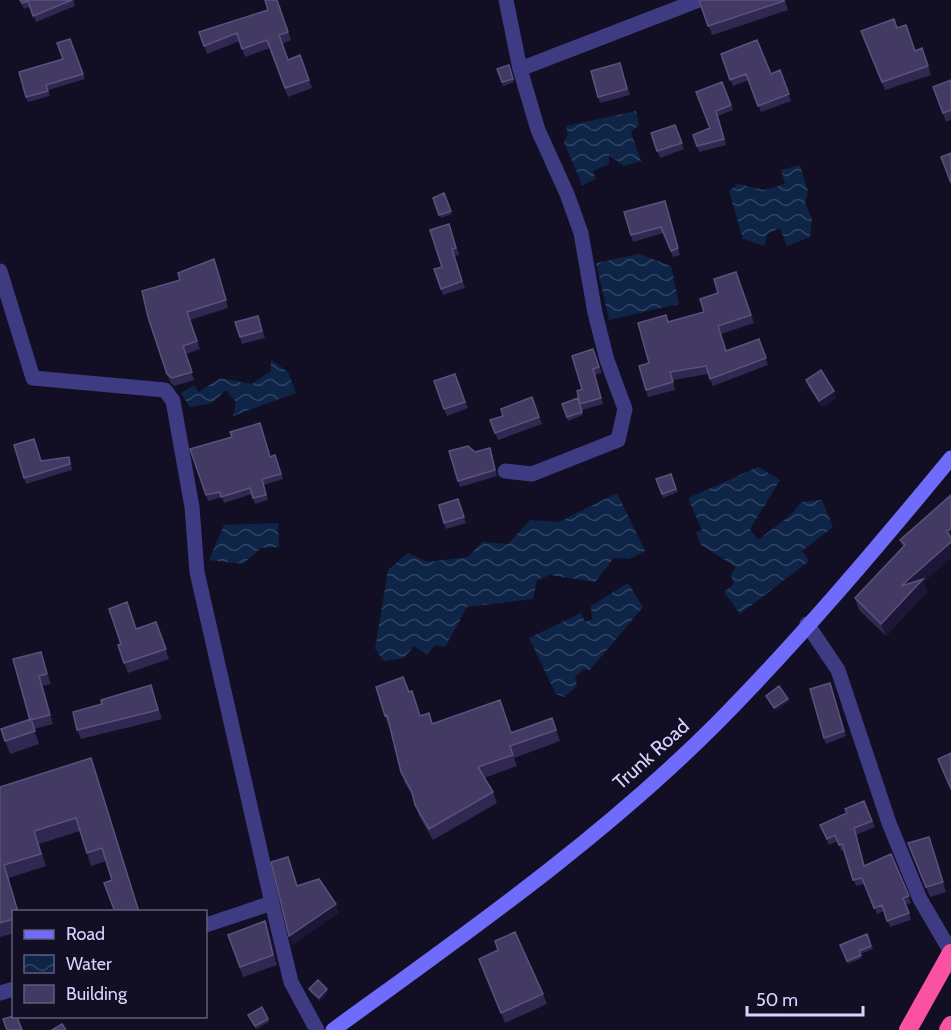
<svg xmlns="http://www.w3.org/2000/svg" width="951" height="1030" viewBox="0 0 951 1030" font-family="Cabin,sans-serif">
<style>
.water{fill:url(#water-waves)}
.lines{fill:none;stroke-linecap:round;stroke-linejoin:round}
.street{stroke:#3e3b82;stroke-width:15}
.secondary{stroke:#706cfb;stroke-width:15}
.highway{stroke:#fb51a2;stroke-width:18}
.wall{fill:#312851}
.shaded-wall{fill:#1d1637}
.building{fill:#433a64;stroke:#5a527c;stroke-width:1.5}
.labels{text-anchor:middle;stroke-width:6;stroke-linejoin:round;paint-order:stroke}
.street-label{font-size:20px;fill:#d8d3fe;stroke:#120f24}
</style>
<defs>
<pattern id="water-waves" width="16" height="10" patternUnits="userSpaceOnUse" patternTransform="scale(1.5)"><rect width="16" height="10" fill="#0f2548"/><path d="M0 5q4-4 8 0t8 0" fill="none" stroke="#314463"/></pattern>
</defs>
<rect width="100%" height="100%" fill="#120f24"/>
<path class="water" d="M 636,111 L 639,125 L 631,132 L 641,161 L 624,166 L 609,155 L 609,164 L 593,171 L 596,179 L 582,185 L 564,142 L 568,134 L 566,126 Z
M 800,165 L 808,191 L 805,203 L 812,219 L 810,237 L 787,246 L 780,228 L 768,233 L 764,246 L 743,239 L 729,191 L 738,184 L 764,190 L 785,184 L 781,170 Z
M 639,254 L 671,266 L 679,304 L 609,320 L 596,263 Z
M 271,360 L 288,372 L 296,393 L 233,416 L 236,402 L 226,390 L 212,403 L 190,407 L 181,393 L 194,385 L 199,392 L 220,378 L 252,384 L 271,371 Z
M 758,467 L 780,480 L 750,529 L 758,540 L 792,514 L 801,502 L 822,500 L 833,527 L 802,551 L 809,561 L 740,614 L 724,592 L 734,584 L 731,575 L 736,567 L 701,545 L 696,533 L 702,530 L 688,498 Z
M 617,493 L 645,551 L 629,559 L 614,558 L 595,582 L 550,575 L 537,580 L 533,599 L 467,607 L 445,647 L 435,645 L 427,655 L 414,646 L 404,658 L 384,661 L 375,649 L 388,570 L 408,553 L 427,562 L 468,557 L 482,542 L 508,544 L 530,520 L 559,522 Z
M 278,523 L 279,547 L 261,548 L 243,564 L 209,560 L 224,525 Z
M 628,583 L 643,607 L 590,670 L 584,669 L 575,677 L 577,686 L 564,697 L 556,694 L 529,638 L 581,613 L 585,622 L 592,619 L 591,606 Z"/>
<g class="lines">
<path class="street" d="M 520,69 L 699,0
M 0,271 L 33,378 L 165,390 L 173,401 L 192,507 L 197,572 L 272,903
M 505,471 L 532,474 L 618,440 L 625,409 L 607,360 L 595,313 L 581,233 L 567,194 L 538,130 L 520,69 L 506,0
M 807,624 L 838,670 L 889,823 L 920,899 L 951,952
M 206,925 L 272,903 L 291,982 L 317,1030
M 0,993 L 14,989"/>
<path class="secondary" d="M 333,1030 C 465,934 600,840 716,724 C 799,640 876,549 951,458"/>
<path class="highway" d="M 908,1030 L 951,953
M 948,1030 L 951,1025"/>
</g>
<path class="wall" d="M 20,0 L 74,0 L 75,6 L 36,22 L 30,7 L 24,9 Z
M 277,0 L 291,40 L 282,44 L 288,60 L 300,55 L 312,88 L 288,97 L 270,48 L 245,57 L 240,41 L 207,54 L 199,32 L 268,10 Z
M 699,0 L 785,0 L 788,10 L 712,35 Z
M 897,28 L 915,51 L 922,48 L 931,75 L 885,90 L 861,31 Z
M 70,39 L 85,79 L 48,90 L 50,96 L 28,102 L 26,97 L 63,59 Z
M 721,54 L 771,74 L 780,70 L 791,101 L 761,112 L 749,80 L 733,86 Z
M 620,63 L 630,95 L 600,103 L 598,97 Z
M 509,65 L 514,82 L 503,86 L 497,69 Z
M 951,80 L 951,120 L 946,122 L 933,87 Z
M 722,82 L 733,110 L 718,116 L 726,145 L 699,152 L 693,135 L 710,128 Z
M 675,125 L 684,149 L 660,158 L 651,133 Z
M 444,193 L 452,214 L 441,218 L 433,198 Z
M 665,201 L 680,255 L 673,257 L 663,233 L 633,242 L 631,235 Z
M 449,224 L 459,255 L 454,256 L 465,288 L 443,295 L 434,269 L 442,267 Z
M 217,267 L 228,308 L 190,320 L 200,349 L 186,354 L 194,380 L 174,386 L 170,382 L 148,317 L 180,280 Z
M 736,272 L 754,323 L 721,334 L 726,350 L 759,339 L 768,365 L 713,386 L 708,374 L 673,380 L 675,390 L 648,397 L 646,390 L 649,363 L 666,315 L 669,322 L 704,312 L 718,293 Z
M 260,323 L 265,338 L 242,344 L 240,337 Z
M 593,349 L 602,373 L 595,375 L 603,404 L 582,410 L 580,404 L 582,389 Z
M 455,374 L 468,408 L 447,416 L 434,381 Z
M 806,380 L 836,398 L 822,407 L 808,386 Z
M 532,397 L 542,424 L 498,440 L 490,420 L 503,416 Z
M 578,398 L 583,415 L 568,421 L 562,404 Z
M 190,449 L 270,457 L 275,455 L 283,479 L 264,485 L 268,500 L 255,504 L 252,494 L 224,503 L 222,497 L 208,501 Z
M 475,452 L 492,455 L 497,476 L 460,487 L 458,481 Z
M 41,460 L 71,463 L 72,470 L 26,484 L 24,478 Z
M 671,474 L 678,492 L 663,498 L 656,479 Z
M 951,495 L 924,582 L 927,592 L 886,636 L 859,610 L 855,598 L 903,547 L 900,540 Z
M 458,499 L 466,523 L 446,529 L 444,523 Z
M 156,622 L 169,659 L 128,673 L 118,645 L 121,644 L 136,629 Z
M 41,652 L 51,684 L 43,686 L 53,724 L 34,729 L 39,744 L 10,754 L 1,729 L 29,720 Z
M 830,683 L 846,736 L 826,744 L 824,738 Z
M 412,691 L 420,715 L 429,713 L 433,724 L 511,732 L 552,718 L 560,741 L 514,758 L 517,766 L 484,778 L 493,792 L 497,803 L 433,840 L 419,816 L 414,799 L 405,783 L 401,772 L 390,726 L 389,727 L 385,716 L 409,692 Z
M 154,694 L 162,719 L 81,739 L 77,730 L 102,704 Z
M 96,771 L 112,880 L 106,861 L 91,866 L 80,831 L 39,844 L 46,866 L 9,878 L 14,912 L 14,933 L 0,937 L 0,787 Z
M 864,801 L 875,827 L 856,835 L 864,866 L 891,854 L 911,903 L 906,904 L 911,920 L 890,927 L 884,911 L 877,914 L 864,884 L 856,886 L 844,850 L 841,851 L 838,841 L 829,845 L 820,825 L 847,813 Z
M 908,843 L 932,847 L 946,892 L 930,897 Z
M 265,921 L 269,931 L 277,965 L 243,977 L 228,935 Z
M 867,934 L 873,949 L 860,954 L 862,958 L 848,964 L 840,945 Z
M 495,941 L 543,994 L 547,1004 L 505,1023 L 479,959 L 498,950 Z
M 309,989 L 327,989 L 328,992 L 320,1001 L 310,992 Z
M 248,1015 L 268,1019 L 269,1022 L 256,1029 Z"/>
<path class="shaded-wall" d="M 834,391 L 836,398 L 822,407 L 819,401 Z
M 951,529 L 951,558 L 924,582 L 927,592 L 886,636 L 881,624 L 901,586 L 947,531 Z
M 41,652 L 45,661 L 51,684 L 47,674 Z
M 39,676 L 43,686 L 53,724 L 50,715 Z
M 788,699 L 789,702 L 776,711 L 774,708 Z
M 91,758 L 96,771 L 139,912 Z
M 336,904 L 339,913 L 292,945 L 289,936 Z
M 265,921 L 269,931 L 277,965 L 273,955 Z
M 327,989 L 328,992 L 320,1001 L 319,998 Z"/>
<path class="building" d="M 20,0 L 72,0 L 33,16 L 28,1 L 22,3 Z
M 265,0 L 277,0 L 288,32 L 279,35 L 288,60 L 300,55 L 309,80 L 285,88 L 267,40 L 242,49 L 237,33 L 204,46 L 199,32 L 268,10 Z
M 699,0 L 784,0 L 784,1 L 708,26 Z
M 894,19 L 897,28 L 906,25 L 915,51 L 922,48 L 928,66 L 882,82 L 861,31 Z
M 70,39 L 83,74 L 46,85 L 48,91 L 26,97 L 19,72 L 63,59 L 57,43 Z
M 757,40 L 771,74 L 780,70 L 789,94 L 758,106 L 746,74 L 730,80 L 721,54 Z
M 620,63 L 627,89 L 598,97 L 591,71 Z
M 509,65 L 513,79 L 502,82 L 497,69 Z
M 951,80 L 951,110 L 943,113 L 933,87 Z
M 722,82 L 731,105 L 716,111 L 724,139 L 697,146 L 693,135 L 710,128 L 696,92 Z
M 675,125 L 682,143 L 657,151 L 651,133 Z
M 951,153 L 951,183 L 941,157 Z
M 444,193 L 451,211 L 439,215 L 433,198 Z
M 665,201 L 678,248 L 671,251 L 661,227 L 631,235 L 624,212 Z
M 449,224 L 456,248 L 452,249 L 462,281 L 441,289 L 434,269 L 442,267 L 430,230 Z
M 214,259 L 226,300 L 187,312 L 197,341 L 183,346 L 192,372 L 172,378 L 167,374 L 148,317 L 142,291 L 180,280 L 178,273 Z
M 736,272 L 751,315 L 718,326 L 726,351 L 759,339 L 766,358 L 710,379 L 706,366 L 670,372 L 673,382 L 646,390 L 639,366 L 649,363 L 638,323 L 666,315 L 668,322 L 704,312 L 700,299 L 718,293 L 714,279 Z
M 258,316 L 262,331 L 240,337 L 235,322 Z
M 593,349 L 599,367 L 593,369 L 601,398 L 580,404 L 577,391 L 582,389 L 572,356 Z
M 821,370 L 834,391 L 819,401 L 806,380 Z
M 455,374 L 465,402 L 444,409 L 434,381 Z
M 532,397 L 539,417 L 495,433 L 490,420 L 503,416 L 501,409 Z
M 578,398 L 582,412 L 567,417 L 562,404 Z
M 260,423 L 270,457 L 275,455 L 281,474 L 262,479 L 266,495 L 253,498 L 250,488 L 221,497 L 220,492 L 206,495 L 190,449 L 232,437 L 230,432 Z
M 34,439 L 41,461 L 69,457 L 70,464 L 24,478 L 14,445 Z
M 468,446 L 475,452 L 490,448 L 495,470 L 458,481 L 449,451 Z
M 671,474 L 676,489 L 662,494 L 656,479 Z
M 951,495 L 951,529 L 947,531 L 951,538 L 951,542 L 901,586 L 923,579 L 881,624 L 855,598 L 905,545 L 900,540 Z
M 458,499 L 464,517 L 444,523 L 439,505 Z
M 127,602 L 136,629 L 156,622 L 166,649 L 124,663 L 118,645 L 121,644 L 109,609 Z
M 41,652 L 47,674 L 39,676 L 50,715 L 30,720 L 13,659 Z
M 403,677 L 409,692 L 412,691 L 420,716 L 429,713 L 432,724 L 500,700 L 511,733 L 552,718 L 556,730 L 510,746 L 513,755 L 478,767 L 493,792 L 429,829 L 415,805 L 412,792 L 401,772 L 387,715 L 385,716 L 376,687 Z
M 830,683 L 844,731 L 824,738 L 810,689 Z
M 151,685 L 158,710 L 77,730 L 73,712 L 102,704 L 101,700 Z
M 779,686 L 788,699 L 774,708 L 766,696 Z
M 31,719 L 35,731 L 5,741 L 1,729 Z
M 951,753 L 951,789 L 938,759 Z
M 91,758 L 139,912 L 115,912 L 104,883 L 112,880 L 102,848 L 87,853 L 76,818 L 34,831 L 41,854 L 4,865 L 18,912 L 14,912 L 14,919 L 0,923 L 0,787 Z
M 864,801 L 872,821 L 854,828 L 864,866 L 891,854 L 909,896 L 903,898 L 909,913 L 887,921 L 882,905 L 874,908 L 862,878 L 853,880 L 842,844 L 839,845 L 835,835 L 827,839 L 820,825 L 847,813 L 845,809 Z
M 929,837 L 943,882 L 926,887 L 908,843 Z
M 288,857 L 297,886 L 319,879 L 336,904 L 289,936 L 271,862 Z
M 265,921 L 273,955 L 240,967 L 228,935 Z
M 515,932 L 543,994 L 501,1013 L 479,959 L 498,950 L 495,941 Z
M 867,934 L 871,946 L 859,951 L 861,955 L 847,961 L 840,945 Z
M 318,980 L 327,989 L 319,998 L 309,989 Z
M 262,1007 L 268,1019 L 255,1026 L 248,1015 Z
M 14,1016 L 17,1017 L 22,1030 L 7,1030 L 3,1019 Z
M 62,1024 L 66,1030 L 52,1030 Z"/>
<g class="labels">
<g class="street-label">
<text transform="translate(651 754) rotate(-42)" y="7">Trunk Road</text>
</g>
</g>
<rect x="12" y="910" width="195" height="108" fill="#120f24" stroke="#615d7b" stroke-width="1.5"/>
<rect x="24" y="930" width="30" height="9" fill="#706cfb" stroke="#615d7b" stroke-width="1.5"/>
<text x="66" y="940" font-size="18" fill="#d8d3fe">Road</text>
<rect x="24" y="955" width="30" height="18" fill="url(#water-waves)" stroke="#615d7b" stroke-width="1.5"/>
<text x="66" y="970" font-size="18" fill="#d8d3fe">Water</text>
<rect x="24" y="985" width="30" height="18" fill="#433a64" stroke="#615d7b" stroke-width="1.5"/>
<text x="66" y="1000" font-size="18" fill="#d8d3fe">Building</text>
<path d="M747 1006v9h116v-9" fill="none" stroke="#d8d3fe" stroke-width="3"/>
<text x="756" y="1006" font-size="18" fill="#d8d3fe" stroke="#120f24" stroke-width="4.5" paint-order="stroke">50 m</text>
</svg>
